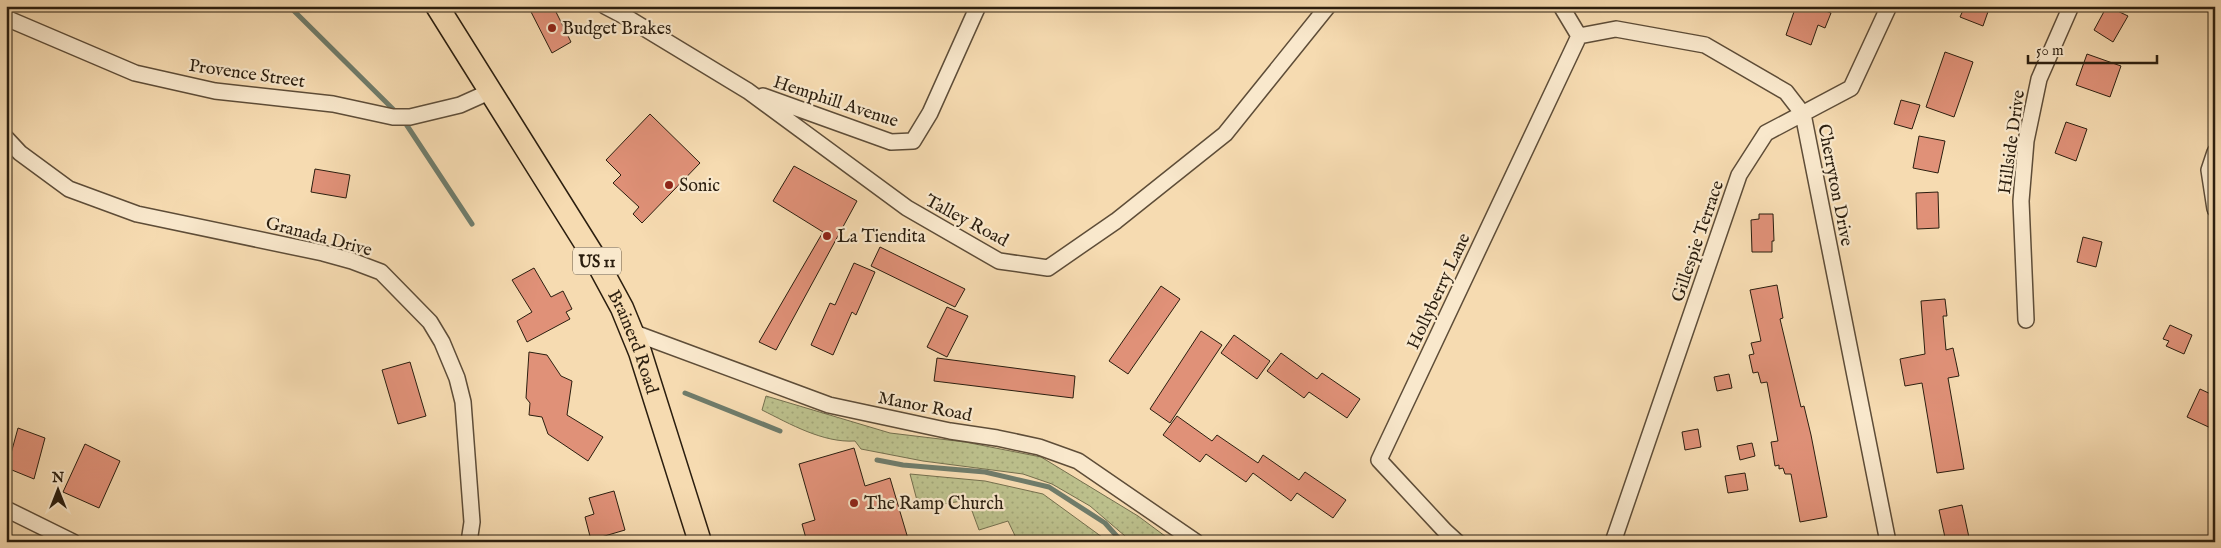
<svg xmlns="http://www.w3.org/2000/svg" width="2221" height="548" viewBox="0 0 2221 548" font-family="'IM FELL English',serif">
<style>
.grass{fill:url(#grass-dots);stroke:#746f4e}
.lines{fill:none;stroke-linecap:round;stroke-linejoin:round}
.stream{stroke:#6f7c6b;stroke-width:5}
.building{fill:#e09178;stroke:#2b1e0f}
.minor-casing{stroke:#5e4d38;stroke-width:18}
.primary-casing{stroke:#2b1e0f;stroke-width:25}
.minor{stroke:#f9e8cc;stroke-width:15}
.primary{stroke:#f6dbb1;stroke-width:22}
.poi-dot{fill:#8f2418;stroke:#f9e8cc;stroke-width:2}
.labels{text-anchor:middle;stroke-width:4.5;stroke-linejoin:round;paint-order:stroke}
.shield{fill:#f9e8cc;stroke:#695b48;stroke-width:1}
.shield-label{font-size:16px;font-weight:bold;fill:#2b1e0f}
.poi-label{font-size:18px;fill:#2b1e0f;stroke:#f9e8cc;text-anchor:start}
.street-label{font-size:18px;fill:#2b1e0f;stroke:#f9e8cc}
</style>
<defs>
<pattern id="grass-dots" width="8" height="8" patternUnits="userSpaceOnUse" patternTransform="scale(1.25)"><rect width="8" height="8" fill="#bcc08c"/><path d="M2 2h.1M6 6h.1" fill="none" stroke="#a2a578" stroke-width="1.8" stroke-linecap="round"/></pattern>
</defs>
<rect width="100%" height="100%" fill="#f6dbb1"/>
<filter id="stains"><feTurbulence type="fractalNoise" baseFrequency=".004" numOctaves="4"/><feColorMatrix values="0 0 0 0 .2 0 0 0 0 .09 0 0 0 0 .02 0 0 0 .5 -.17"/></filter>
<radialGradient id="worn" r=".72"><stop offset=".6" stop-color="#630" stop-opacity="0"/><stop offset="1" stop-color="#630" stop-opacity=".3"/></radialGradient>
<path class="grass" d="M 766,396 L 890,433 L 965,442 L 1041,457 L 1138,516 L 1173,542 L 1132,542 L 1090,506 L 1052,484 L 1023,474 L 923,461 L 861,449 L 855,441 C 823,443 790,424 762,410 Z
M 910,474 L 985,481 L 1043,494 L 1102,537 L 1089,542 L 1018,542 L 1008,521 L 979,530 L 968,500 L 919,508 Z"/>
<g class="lines">
<path class="stream" d="M 289,6 L 399,115
M 404,121 L 472,224
M 685,393 L 780,431
M 877,460 L 903,465 L 985,472 L 1049,487 L 1105,523 L 1122,542"/>
</g>
<path class="building" d="M 528,6 L 553,6 L 571,42 L 552,53 Z
M 1796,6 L 1812,6 L 1831,13 L 1825,28 L 1818,25 L 1811,45 L 1786,35 Z
M 1965,6 L 1990,6 L 1983,26 L 1960,17 Z
M 2107,6 L 2128,16 L 2113,42 L 2094,30 Z
M 1945,52 L 1973,62 L 1954,117 L 1926,107 Z
M 2087,54 L 2121,66 L 2110,97 L 2076,85 Z
M 1901,100 L 1920,105 L 1912,129 L 1894,124 Z
M 650,114 L 700,163 L 642,223 L 633,214 L 639,207 L 613,183 L 621,175 L 606,160 Z
M 2066,122 L 2087,129 L 2076,161 L 2055,153 Z
M 1919,136 L 1945,141 L 1938,173 L 1913,168 Z
M 794,166 L 857,201 L 776,350 L 759,342 L 823,232 L 773,201 Z
M 315,169 L 350,175 L 346,198 L 311,192 Z
M 1938,192 L 1939,228 L 1917,229 L 1916,193 Z
M 1759,214 L 1773,214 L 1774,241 L 1772,241 L 1772,252 L 1752,252 L 1751,220 L 1759,219 Z
M 2083,237 L 2102,242 L 2096,267 L 2077,262 Z
M 880,247 L 965,289 L 955,307 L 871,266 Z
M 854,263 L 875,272 L 856,315 L 852,312 L 833,355 L 811,345 L 830,303 L 835,305 Z
M 534,268 L 551,297 L 563,291 L 572,309 L 566,312 L 570,319 L 527,342 L 517,321 L 532,312 L 512,280 Z
M 1777,285 L 1783,318 L 1780,319 L 1801,407 L 1804,406 L 1811,435 L 1827,517 L 1800,522 L 1791,474 L 1785,474 L 1783,468 L 1779,469 L 1779,465 L 1775,466 L 1771,442 L 1778,441 L 1767,382 L 1761,383 L 1758,372 L 1753,373 L 1749,355 L 1754,354 L 1751,343 L 1761,341 L 1750,290 Z
M 1161,286 L 1180,299 L 1128,374 L 1109,361 Z
M 1945,299 L 1947,316 L 1943,316 L 1946,350 L 1953,348 L 1959,376 L 1948,378 L 1964,469 L 1937,473 L 1922,383 L 1905,386 L 1900,359 L 1925,354 L 1921,301 Z
M 947,307 L 968,316 L 947,357 L 927,347 Z
M 2170,325 L 2192,335 L 2184,354 L 2166,346 L 2169,341 L 2163,339 Z
M 1201,331 L 1222,345 L 1170,423 L 1150,409 Z
M 1234,335 L 1270,361 L 1257,379 L 1221,353 Z
M 529,352 L 547,355 L 561,376 L 572,381 L 567,415 L 603,437 L 588,461 L 548,434 L 542,417 L 529,415 L 530,403 L 526,398 Z
M 1281,353 L 1317,379 L 1322,373 L 1360,399 L 1347,418 L 1309,392 L 1304,398 L 1267,371 Z
M 937,358 L 1075,376 L 1073,398 L 934,381 Z
M 410,362 L 426,416 L 398,424 L 382,370 Z
M 1729,374 L 1732,388 L 1717,391 L 1714,377 Z
M 2200,389 L 2215,396 L 2215,430 L 2187,417 Z
M 1177,416 L 1212,441 L 1217,435 L 1258,463 L 1263,455 L 1299,480 L 1305,472 L 1346,500 L 1333,518 L 1297,493 L 1291,501 L 1253,473 L 1246,482 L 1206,454 L 1200,462 L 1163,435 Z
M 18,428 L 45,438 L 34,479 L 7,468 Z
M 1698,429 L 1701,447 L 1685,450 L 1682,432 Z
M 1752,443 L 1755,456 L 1740,460 L 1737,446 Z
M 85,444 L 120,461 L 99,508 L 63,492 Z
M 854,448 L 865,486 L 890,478 L 909,542 L 807,542 L 802,524 L 815,520 L 799,464 Z
M 1745,473 L 1748,490 L 1728,493 L 1725,476 Z
M 614,491 L 625,530 L 591,540 L 585,517 L 594,514 L 589,498 Z
M 1962,505 L 1970,542 L 1946,542 L 1939,510 Z"/>
<g class="lines">
<defs>
<path id="minor" d="M 605,6 L 626,17 L 748,91 L 907,208 L 999,261 L 1048,268 L 1116,221 L 1225,134 L 1328,6
M 1561,6 L 1579,36 L 1616,29 L 1705,45 L 1786,92 L 1803,114 L 1888,542
M 6,18 L 135,73 L 215,91 L 333,104 L 393,117 L 410,117 L 460,105 L 489,92
M 763,96 L 891,142 L 913,141 L 930,113 L 978,6
M 6,138 L 20,153 L 69,189 L 137,214 L 323,253 L 352,261 L 381,272 L 430,322 L 442,342 L 457,378 L 463,402 L 472,522 L 469,542
M 2215,152 L 2209,170 L 2215,209
M 2026,320 L 2021,201 L 2026,141 L 2039,79 L 2071,6
M 632,332 L 829,405 L 950,431 L 997,438 L 1039,447 L 1078,461 L 1196,542
M 6,509 L 73,542
M 1457,542 L 1445,531 L 1379,460 L 1579,36
M 1613,542 L 1739,175 L 1766,133 L 1851,88 L 1889,6"/>
<g id="primary">
<path id="s1" d="M 437,6 L 596,260 L 622,308 L 640,352 L 700,542"/>
</g>
</defs>
<use href="#minor" class="minor-casing"/>
<use href="#primary" class="primary-casing"/>
<use href="#minor" class="minor"/>
<use href="#primary" class="primary"/>
</g>
<g class="poi-dot">
<circle cx="552" cy="28" r="5"/>
<circle cx="669" cy="185" r="5"/>
<circle cx="827" cy="236" r="5"/>
<circle cx="854" cy="503" r="5"/>
</g>
<g class="labels">
<rect class="shield" x="573" y="247.5" width="48" height="27" rx="4"/>
<g class="shield-label">
<text x="597" y="267">US 11</text>
</g>
<g class="poi-label">
<text x="562" y="34">Budget Brakes</text>
<text x="679" y="191">Sonic</text>
<text x="837" y="242">La Tiendita</text>
<text x="864" y="509">The Ramp Church</text>
</g>
<g class="street-label">
<text transform="translate(247 73) rotate(8)" y="6">Provence Street</text>
<text transform="translate(836 101) rotate(18)" y="6">Hemphill Avenue</text>
<text transform="translate(2011 142) rotate(-82)" y="6">Hillside Drive</text>
<text transform="translate(1836 185) rotate(79)" y="6">Cherryton Drive</text>
<text transform="translate(967 220) rotate(28)" y="6">Talley Road</text>
<text transform="translate(319 236) rotate(15)" y="6">Granada Drive</text>
<text transform="translate(1697 241) rotate(-71)" y="6">Gillespie Terrace</text>
<text transform="translate(1438 291) rotate(-65)" y="6">Hollyberry Lane</text>
<text dy="6" stroke="none"><textPath href="#s1" startOffset="390">Brainerd Road</textPath></text>
<text transform="translate(925 406) rotate(11)" y="6">Manor Road</text>
</g>
</g>
<rect width="2221" height="548" fill="none" stroke="#f6dbb1" stroke-width="25"/>
<rect x="8" y="8" width="2206" height="533" fill="none" stroke="#2b1e0f" stroke-width="2.5"/>
<rect x="12" y="12" width="2196" height="523" fill="none" stroke="#2b1e0f"/>
<g transform="translate(58 490)" stroke="#f9e8cc" stroke-width="4" paint-order="stroke">
<path d="M0-4L9 19L0 12L-9 19Z" fill="#2b1e0f"/>
<text y="-8" font-size="14" font-weight="bold" text-anchor="middle" fill="#2b1e0f">N</text>
</g>
<path d="M2028 55v8h129v-8" fill="none" stroke="#2b1e0f" stroke-width="2.5"/>
<text x="2036" y="55" font-size="15" fill="#2b1e0f" stroke="#f9e8cc" stroke-width="4" paint-order="stroke">50 m</text>
<rect width="100%" height="100%" filter="url(#stains)"/>
<rect width="100%" height="100%" fill="url(#worn)"/>
</svg>
